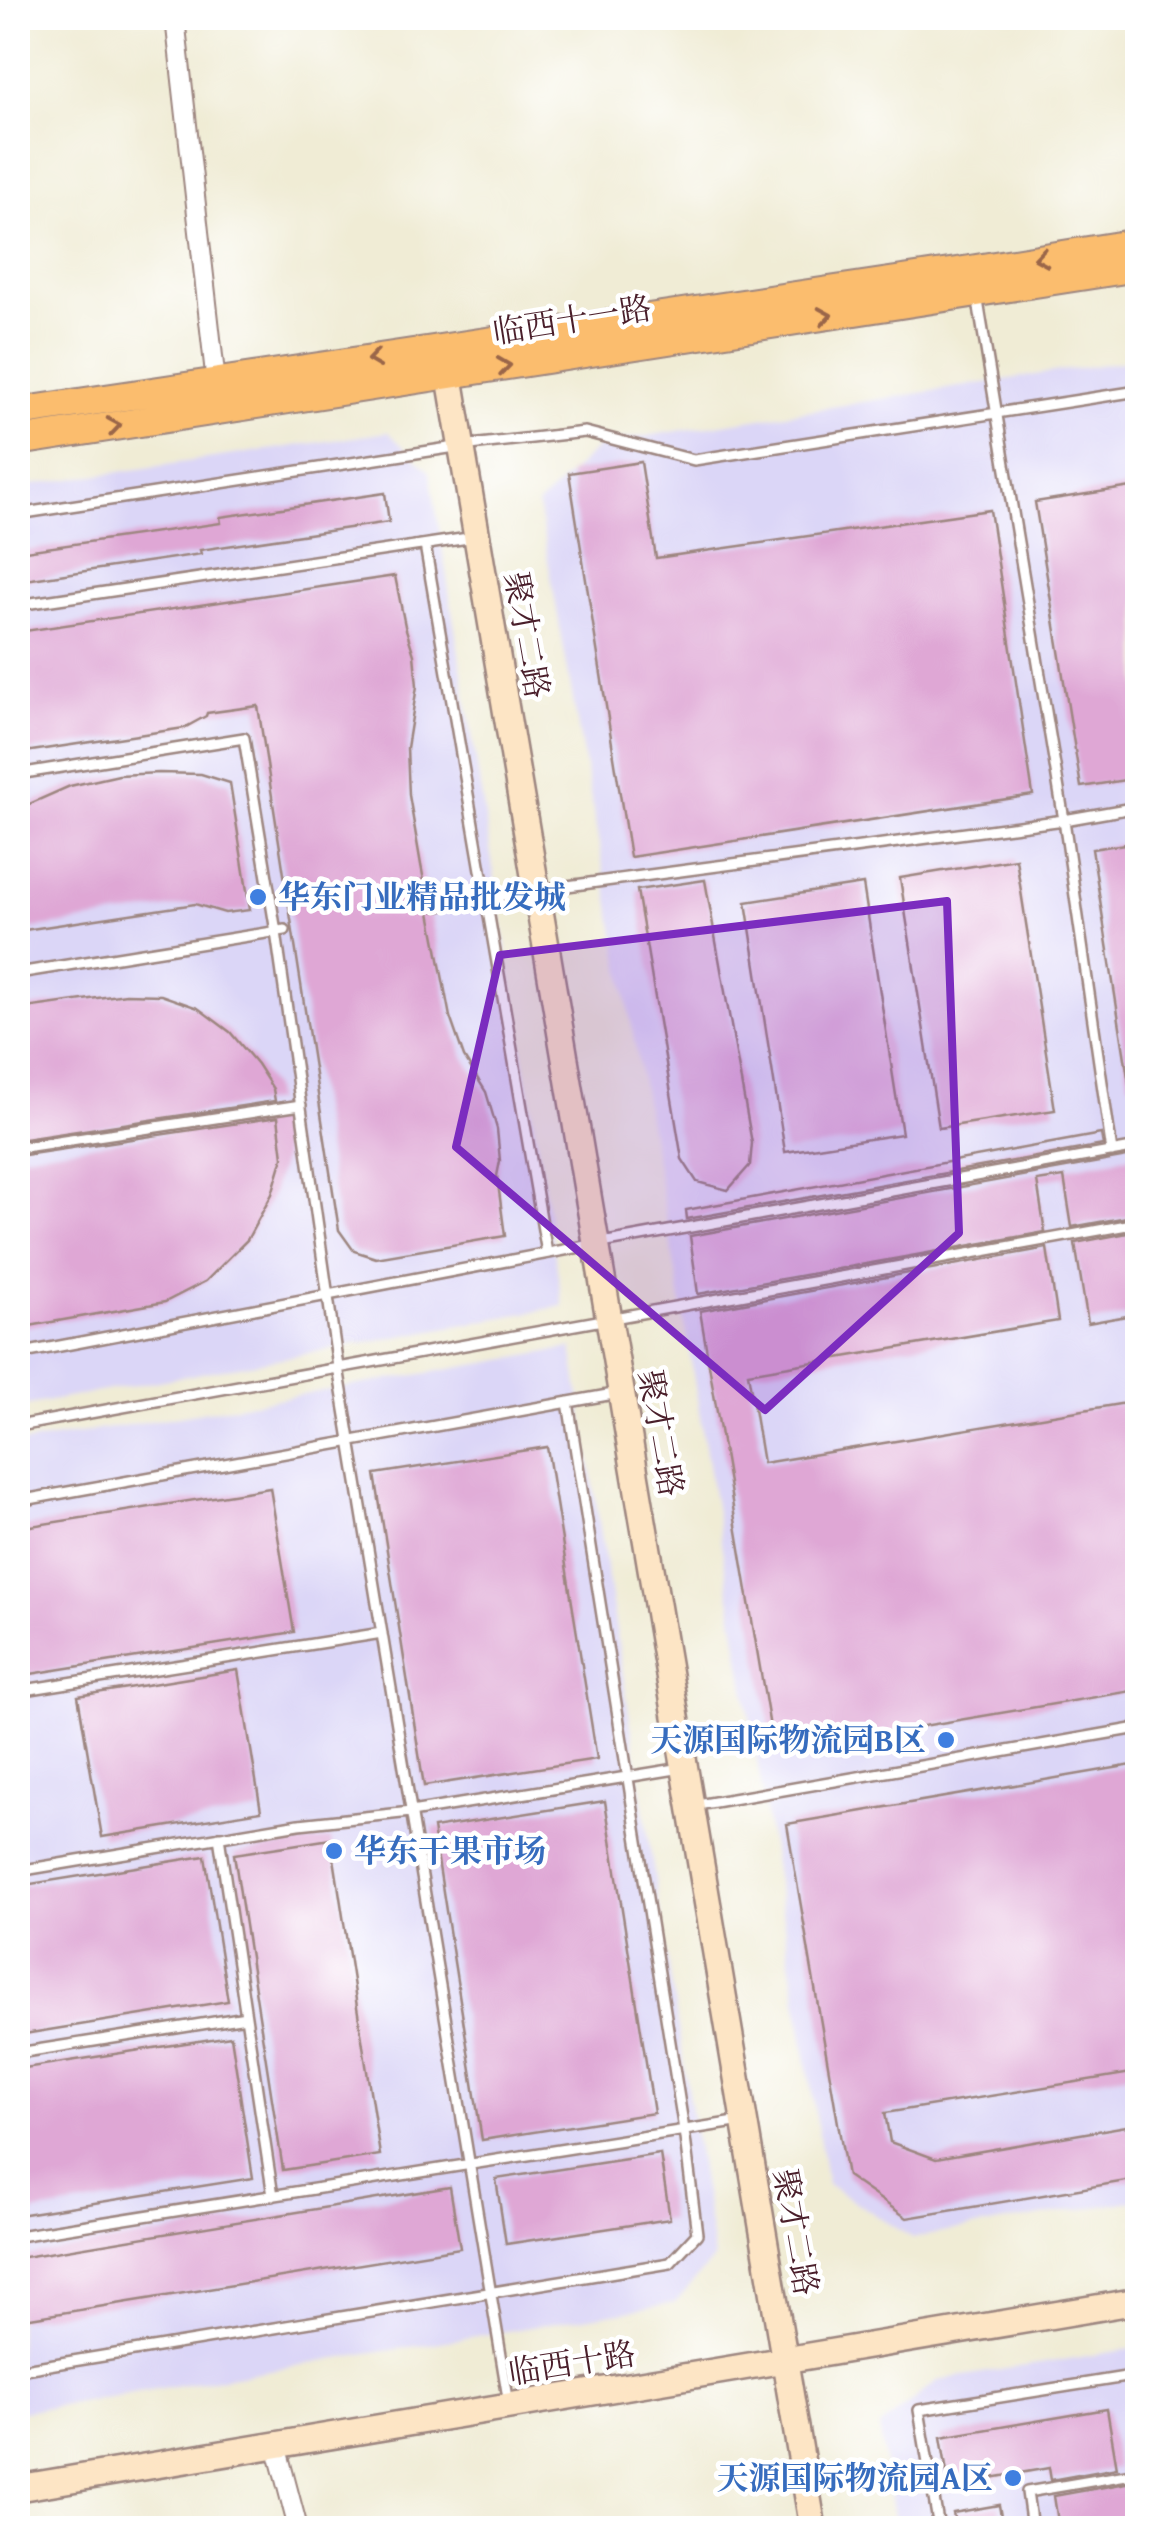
<svg xmlns="http://www.w3.org/2000/svg" width="1155" height="2546" viewBox="0 0 1155 2546" font-family="'Gentium Book Plus','Noto Serif SC',serif">
<style>
.built{fill:#dbd6f7}
.building{fill:#dfa7d5}
.lines{fill:none;stroke-linecap:round;stroke-linejoin:round}
.lane-casing{stroke:#9d8680;stroke-width:14}
.street-casing{stroke:#9d8680;stroke-width:22}
.secondary-casing{stroke:#9d8680;stroke-width:30}
.primary-casing{stroke:#9d8680;stroke-width:32}
.lane{stroke:#fff;stroke-width:9}
.street{stroke:#fff;stroke-width:18}
.secondary{stroke:#fde5c5;stroke-width:25}
.primary{stroke:#fbbd6e;stroke-width:28}
.oneway{stroke:#9a6649}
.marked{fill:#7b2cbf;fill-opacity:0.2;stroke:#7b2cbf;stroke-width:8;stroke-linejoin:round}
.shop-dot{fill:#3f7fe0;stroke:#fff;stroke-width:4}
.labels{text-anchor:middle;stroke-width:9;stroke-linejoin:round;paint-order:stroke}
.street-label{font-size:32px;fill:#4a1f2b;stroke:#fff}
.shop-label{font-size:32px;font-weight:bold;fill:#366cbe;stroke:#fff;text-anchor:start}
</style>
<rect width="100%" height="100%" fill="#fff"/>
<filter id="ink" filterUnits="userSpaceOnUse"><feTurbulence type="fractalNoise" baseFrequency=".01" numOctaves="2"/><feDisplacementMap in="SourceGraphic" scale="20" xChannelSelector="R" yChannelSelector="G"/><feConvolveMatrix kernelMatrix="1 2 1 2 8 2 1 2 1" color-interpolation-filters="sRGB"/></filter>
<filter id="wash" filterUnits="userSpaceOnUse"><feTurbulence type="fractalNoise" baseFrequency=".0048" numOctaves="4" result="noise"/><feDisplacementMap in="SourceGraphic" scale="40" xChannelSelector="R" yChannelSelector="G"/><feGaussianBlur stdDeviation="2.25" result="paint"/><feColorMatrix in="noise" values="0 0 0 0 0 0 0 0 0 0 0 0 0 0 0 0 0 1.4 0 .05"/><feComposite in="paint" operator="in"/></filter>
<g filter="url(#wash)">
<rect width="100%" height="100%" fill="#f0ecd5"/>
<path class="built" d="M 1137,359 L 1137,2200 L 912,2238 L 827,2184 L 680,1295 L 538,505 L 602,443 Z
M 388,432 L 430,472 L 563,1306 L 18,1407 L 18,487 Z
M 572,1348 L 714,2258 L 675,2303 L 18,2412 L 18,1444 Z
M 1137,2348 L 1137,2528 L 896,2528 L 879,2427 L 939,2380 Z"/>
<g id="blocks">
<path class="building" d="M 641,462 L 656,558 L 990,510 L 1033,795 L 630,857 L 569,473 Z
M 1138,486 L 1138,778 L 1081,787 L 1035,502 Z
M 385,493 L 389,522 L 200,550 L 201,554 L 18,581 L 18,552 L 221,523 L 220,517 Z
M 395,576 L 405,626 L 414,655 L 417,686 L 407,748 L 409,795 L 421,865 L 450,1017 L 464,1057 L 486,1092 L 497,1129 L 500,1161 L 497,1176 L 505,1236 L 376,1258 L 354,1251 L 339,1230 L 258,706 L 207,713 L 206,716 L 184,728 L 18,753 L 18,632 Z
M 159,773 L 201,774 L 230,783 L 250,910 L 225,913 L 195,904 L 18,931 L 18,809 L 70,786 L 119,775 Z
M 1138,842 L 1138,1084 L 1129,1084 L 1092,849 Z
M 1016,859 L 1055,1110 L 939,1128 L 900,878 Z
M 705,880 L 752,1143 L 750,1165 L 728,1190 L 697,1182 L 682,1159 L 637,890 Z
M 863,884 L 902,1134 L 785,1152 L 746,902 Z
M 126,994 L 161,995 L 198,1008 L 230,1032 L 257,1064 L 273,1089 L 275,1101 L 18,1140 L 18,1009 Z
M 278,1117 L 283,1157 L 272,1194 L 247,1240 L 206,1281 L 165,1302 L 18,1328 L 18,1156 Z
M 1101,1134 L 1103,1145 L 687,1219 L 686,1210 Z
M 1138,1155 L 1138,1215 L 1072,1227 L 1064,1177 L 1037,1181 L 1045,1232 L 698,1294 L 690,1236 Z
M 1138,1231 L 1138,1314 L 1088,1323 L 1075,1243 Z
M 1047,1248 L 1058,1321 L 748,1373 L 763,1463 L 1138,1401 L 1138,1690 L 774,1751 L 700,1311 Z
M 547,1447 L 597,1759 L 424,1786 L 375,1474 Z
M 270,1488 L 294,1632 L 18,1676 L 18,1528 Z
M 238,1670 L 261,1811 L 102,1837 L 78,1696 Z
M 1138,1764 L 1138,2072 L 885,2113 L 890,2142 L 936,2159 L 1138,2124 L 1138,2179 L 907,2218 L 847,2176 L 787,1824 Z
M 605,1801 L 654,2113 L 482,2140 L 433,1828 Z
M 331,1839 L 380,2155 L 283,2170 L 234,1854 Z
M 205,1856 L 228,2001 L 18,2035 L 18,1886 Z
M 231,2036 L 253,2178 L 18,2215 L 18,2069 Z
M 660,2154 L 670,2219 L 506,2244 L 496,2179 Z
M 450,2187 L 460,2248 L 18,2320 L 18,2258 Z
M 1107,2409 L 1117,2468 L 1051,2480 L 1049,2468 L 949,2485 L 941,2437 Z
M 1138,2481 L 1138,2528 L 1059,2528 L 1054,2496 Z
M 999,2505 L 1003,2528 L 956,2528 L 953,2513 Z"/>
</g>
</g>
<g filter="url(#ink)">
<use href="#blocks" fill-opacity="0" stroke="#9d8680" stroke-width="2.5"/>
<g class="lines">
<defs>
<path id="lane" d="M 977,295 L 1064,820 L 1112,1152
M 18,514 L 462,446 L 585,432 L 694,460 L 1138,391
M 425,545 L 547,1253
M 18,605 L 475,537
M 18,774 L 244,738 L 276,932 L 338,1367 L 509,2404
M 437,906 L 537,890 L 1064,820 L 1138,807
M 18,973 L 285,930
M 18,1148 L 301,1105
M 18,1354 L 596,1244 L 1138,1147
M 18,1426 L 1138,1223
M 18,1501 L 619,1393
M 18,1691 L 382,1633
M 692,1806 L 1138,1728
M 219,1837 L 273,2196
M 18,1852 L 20,1870
M 18,1871 L 299,1824 L 411,1812 L 682,1768
M 18,2053 L 246,2017
M 18,2236 L 742,2121
M 18,2370 L 670,2263 L 697,2234 L 684,2130 L 568,1402
M 939,2528 L 919,2410 L 1138,2375
M 1032,2528 L 1027,2492 L 1138,2473"/>
<path id="street" d="M 175,18 L 216,383
M 276,2445 L 298,2528"/>
<path id="secondary" d="M 446,354 L 813,2528
M 18,2488 L 1138,2301"/>
<path id="primary" d="M 18,412 L 970,270 L 1138,243
M 18,441 L 1138,267"/>
</defs>
<use href="#lane" class="lane-casing"/>
<use href="#street" class="street-casing"/>
<use href="#secondary" class="secondary-casing"/>
<use href="#primary" class="primary-casing"/>
<use href="#lane" class="lane"/>
<use href="#street" class="street"/>
<use href="#secondary" class="secondary"/>
<use href="#primary" class="primary"/>
</g>
<defs><path id="oneway-chevron" d="M-2-3.5L2.5 0L-2 3.5" fill="none" stroke-width="1.6" stroke-linecap="round" stroke-linejoin="round" transform="scale(2.5)"/></defs>
<g class="oneway">
<use href="#oneway-chevron" transform="translate(1041 258) rotate(171)"/>
<use href="#oneway-chevron" transform="translate(825 316) rotate(-9)"/>
<use href="#oneway-chevron" transform="translate(374 359) rotate(172)"/>
<use href="#oneway-chevron" transform="translate(504 366) rotate(-8)"/>
<use href="#oneway-chevron" transform="translate(114 426) rotate(-9)"/>
</g>
</g>
<path class="marked" d="M 947,901 L 959,1233 L 765,1410 L 456,1147 L 500,955 Z"/>
<g class="shop-dot">
<circle cx="258" cy="897" r="10"/>
<circle cx="946" cy="1740" r="10"/>
<circle cx="334" cy="1851" r="10"/>
<circle cx="1013" cy="2478" r="10"/>
</g>
<g class="labels">
<g class="street-label">
<text transform="translate(572 320) rotate(-9)" y="11">临西十一路</text>
<text transform="translate(527 635) rotate(80)" y="11">聚才二路</text>
<text transform="translate(661 1433) rotate(80)" y="11">聚才二路</text>
<text transform="translate(796 2232) rotate(80)" y="11">聚才二路</text>
<text transform="translate(572 2363) rotate(-9)" y="11">临西十路</text>
</g>
<g class="shop-label">
<text x="278" y="908">华东门业精品批发城</text>
<text x="926" y="1751" text-anchor="end">天源国际物流园B区</text>
<text x="354" y="1862">华东干果市场</text>
<text x="993" y="2489" text-anchor="end">天源国际物流园A区</text>
</g>
</g>
<rect width="1155" height="2546" fill="none" stroke="#fff" stroke-width="60"/>
</svg>
